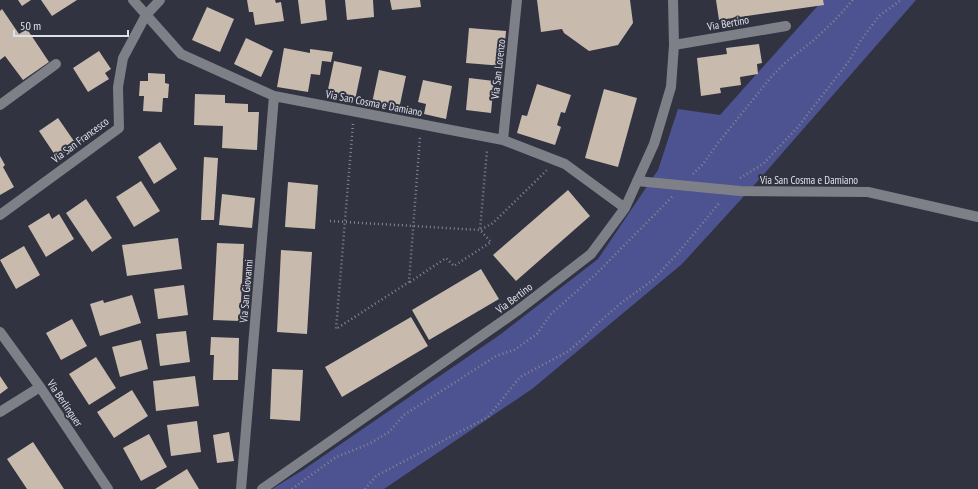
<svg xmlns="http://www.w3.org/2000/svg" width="978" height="489" viewBox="0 0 978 489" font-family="'PT Sans Narrow',sans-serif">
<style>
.green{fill:#4d5391}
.building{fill:#c8bbad}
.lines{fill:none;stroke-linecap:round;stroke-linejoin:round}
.path{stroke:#858792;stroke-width:2.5;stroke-dasharray:1 3;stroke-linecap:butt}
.minor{stroke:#7e8087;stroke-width:10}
.labels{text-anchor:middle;stroke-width:4;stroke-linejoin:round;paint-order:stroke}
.street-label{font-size:11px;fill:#dfe1ea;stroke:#313341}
</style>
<rect width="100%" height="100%" fill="#313341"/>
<path class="green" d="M 823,0 L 916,0 L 756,183 L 682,264 L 532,389 L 384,489 L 272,489 L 303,470 L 501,334 L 598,259 L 658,170 L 678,109 L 720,115 Z"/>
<path class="building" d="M 18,0 L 31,0 L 22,6 Z
M 41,0 L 77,0 L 52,16 Z
M 247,0 L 275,0 L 276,3 L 281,2 L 284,21 L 255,25 L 253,12 L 249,12 Z
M 298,0 L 325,0 L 327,20 L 301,24 Z
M 345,0 L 373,0 L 374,17 L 347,20 Z
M 390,0 L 420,0 L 421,7 L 392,10 Z
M 537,0 L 630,0 L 633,23 L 618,45 L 589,51 L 564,33 L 562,29 L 541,32 Z
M 716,0 L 823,0 L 824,5 L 719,20 Z
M 207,7 L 234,19 L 220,52 L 192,40 Z
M 2,9 L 19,34 L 27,29 L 49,62 L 23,80 L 5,56 L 0,60 L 0,11 Z
M 469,28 L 506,31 L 503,66 L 466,63 Z
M 246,38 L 273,51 L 261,77 L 234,64 Z
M 759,44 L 762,63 L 757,64 L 758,74 L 740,77 L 741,85 L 720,88 L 721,93 L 701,96 L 697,58 L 727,54 L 726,48 Z
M 284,48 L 310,53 L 310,49 L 333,52 L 331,62 L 322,61 L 320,75 L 311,74 L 308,92 L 277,87 Z
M 99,51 L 111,69 L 105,73 L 109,79 L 88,92 L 73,68 Z
M 334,61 L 362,67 L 355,100 L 327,94 Z
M 379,70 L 406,76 L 399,109 L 372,103 Z
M 148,73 L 165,74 L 165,83 L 169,84 L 168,98 L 163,98 L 162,112 L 143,111 L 144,96 L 139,96 L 140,81 L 148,81 Z
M 469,78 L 494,81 L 491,113 L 466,110 Z
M 423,80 L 452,86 L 446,119 L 424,114 L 426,104 L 418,102 Z
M 537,84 L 571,95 L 565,113 L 561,112 L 557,125 L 561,127 L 555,145 L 517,133 L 522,115 L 527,116 Z
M 604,89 L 637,98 L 618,167 L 585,158 Z
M 195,94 L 225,95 L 225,103 L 248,104 L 248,112 L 259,112 L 257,150 L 222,148 L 223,126 L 194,125 Z
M 58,118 L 76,144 L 57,158 L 39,131 Z
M 160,142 L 177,169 L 154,184 L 138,157 Z
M 0,156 L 5,165 L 3,167 L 14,187 L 0,195 Z
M 204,157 L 218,158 L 214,220 L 201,220 Z
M 141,181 L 160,211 L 134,227 L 116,197 Z
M 288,182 L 318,185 L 315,229 L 285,227 Z
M 568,190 L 590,216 L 516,281 L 493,255 Z
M 222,194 L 255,198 L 252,228 L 219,225 Z
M 86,199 L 112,238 L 92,252 L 66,213 Z
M 49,213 L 52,219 L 59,214 L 74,239 L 46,257 L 28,226 Z
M 178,238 L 182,269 L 127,276 L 122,245 Z
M 217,243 L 244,244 L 240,321 L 213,320 Z
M 24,246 L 40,275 L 16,289 L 0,260 Z
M 281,250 L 312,252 L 307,334 L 277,332 Z
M 481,269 L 499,299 L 429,340 L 412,310 Z
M 184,285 L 188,315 L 158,319 L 154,289 Z
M 132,295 L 141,323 L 100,336 L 90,304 L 103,300 L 104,303 Z
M 411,317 L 428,346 L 342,397 L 325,367 Z
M 72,319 L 87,346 L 61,360 L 46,333 Z
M 186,331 L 190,362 L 160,366 L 156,334 Z
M 211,337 L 239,338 L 238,380 L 213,380 L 214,355 L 210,355 Z
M 141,340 L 148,369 L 120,377 L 112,347 Z
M 96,357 L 116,388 L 89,405 L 69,374 Z
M 272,369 L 303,370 L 300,421 L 270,419 Z
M 0,376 L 8,388 L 0,394 Z
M 195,376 L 199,406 L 156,411 L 153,381 Z
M 132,390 L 148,416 L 114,438 L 97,412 Z
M 197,421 L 201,452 L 171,456 L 167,425 Z
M 229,432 L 234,461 L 217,463 L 213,435 Z
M 149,434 L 167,467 L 141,481 L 123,448 Z
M 33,442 L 64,489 L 27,489 L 7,459 Z
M 187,469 L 199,489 L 155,489 Z"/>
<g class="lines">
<path class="path" d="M 353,124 L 336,329 L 409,282 L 420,137
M 693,174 L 703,164 L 718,143 L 772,76 L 786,62 L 814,40 L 834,21 L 853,0
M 740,178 L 763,164 L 797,128 L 849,61 L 861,40 L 879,16 L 901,0
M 330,221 L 480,230 L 487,150
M 410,282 L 446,258 L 454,266 L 491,242 L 480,230 L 493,223 L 547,170
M 292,489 L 336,457 L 369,444 L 389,432 L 404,415 L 496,356 L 514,350 L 537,334 L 551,314 L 596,274 L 672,197
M 365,489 L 376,476 L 488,417 L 520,377 L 567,352 L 584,338 L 597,324 L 621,303 L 653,280 L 678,253 L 720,202"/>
<path class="minor" d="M 133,0 L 181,54 L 274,96 L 503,140 L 565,164 L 625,208
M 674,45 L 786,26
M 0,105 L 56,64
M 503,140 L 517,0
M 637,181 L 740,191 L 868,192 L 978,217
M 0,215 L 119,128 L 118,87 L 123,58 L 146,15 L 160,0
M 0,332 L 40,387 L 108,489
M 0,412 L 40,387
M 241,489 L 274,96
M 262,489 L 517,311 L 591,254 L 625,208 L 654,144 L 671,87 L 674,45 L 673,0"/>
</g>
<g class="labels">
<g class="street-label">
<text transform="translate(728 23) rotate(-10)" y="4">Via Bertino</text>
<text transform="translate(498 69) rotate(-84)" y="4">Via San Lorenzo</text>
<text transform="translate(374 103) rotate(11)" y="4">Via San Cosma e Damiano</text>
<text transform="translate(80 140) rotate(-37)" y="4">Via San Francesco</text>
<text x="809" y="184">Via San Cosma e Damiano</text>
<text transform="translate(246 291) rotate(-85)" y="4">Via San Giovanni</text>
<text transform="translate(514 298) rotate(-37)" y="4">Via Bertino</text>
<text transform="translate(65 403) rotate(56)" y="4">Via Berlinguer</text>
</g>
</g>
<path d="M14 30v6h114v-6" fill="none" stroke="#dfe1ea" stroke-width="2"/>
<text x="20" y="30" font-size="12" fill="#dfe1ea" stroke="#313341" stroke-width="3" paint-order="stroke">50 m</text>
</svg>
